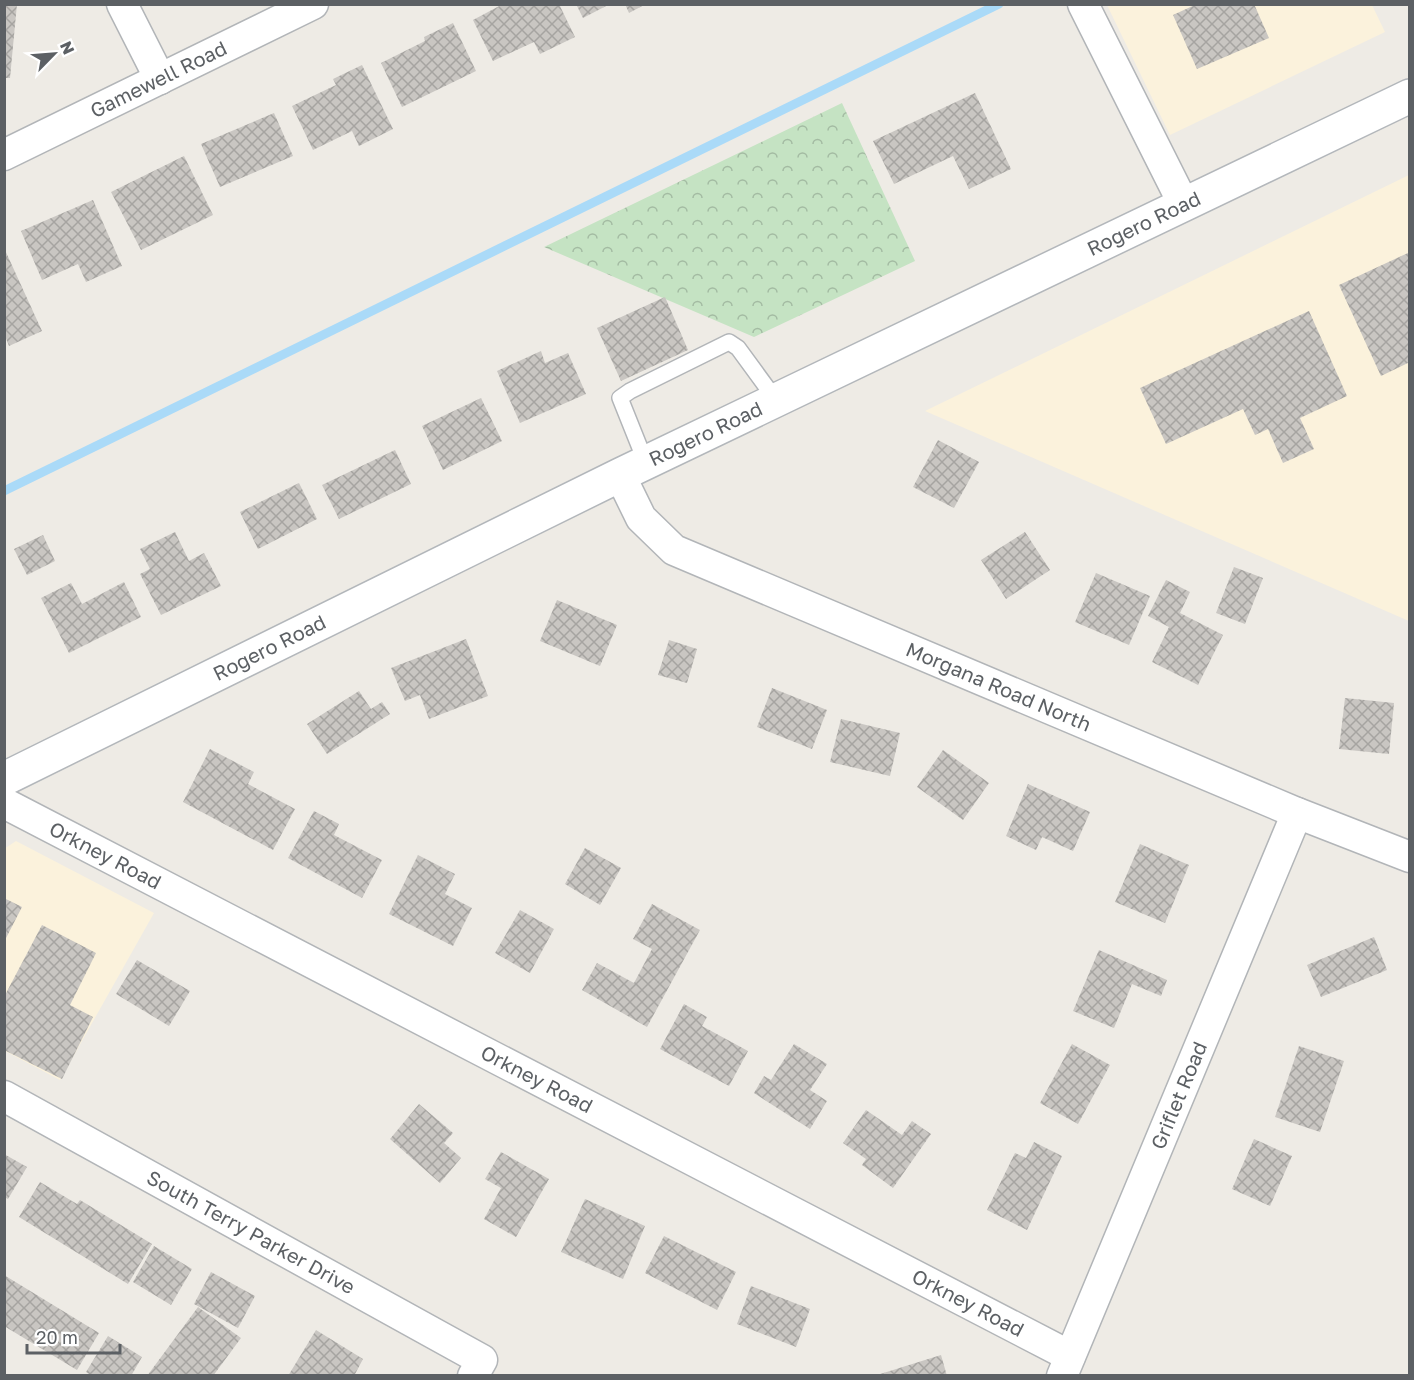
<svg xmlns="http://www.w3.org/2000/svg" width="1414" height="1380" viewBox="0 0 1414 1380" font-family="'Golos Text',sans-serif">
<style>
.commercial{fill:#fbf2dc}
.forest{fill:url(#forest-crowns)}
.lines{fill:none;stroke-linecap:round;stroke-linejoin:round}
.stream{stroke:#aadaf8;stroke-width:9}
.building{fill:url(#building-cross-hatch)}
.lane-casing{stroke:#b2b5b8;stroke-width:18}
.street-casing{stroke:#b2b5b8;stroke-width:33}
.secondary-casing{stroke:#b3b7bb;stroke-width:36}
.lane{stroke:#fff;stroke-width:15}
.street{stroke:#fff;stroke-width:30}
.secondary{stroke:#fff;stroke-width:33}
.labels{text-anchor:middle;stroke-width:5;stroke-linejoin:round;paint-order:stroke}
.street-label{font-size:20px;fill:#5c6064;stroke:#fff}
</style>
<defs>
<pattern id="forest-crowns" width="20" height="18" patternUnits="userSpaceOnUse" patternTransform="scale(1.5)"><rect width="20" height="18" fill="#c5e3c3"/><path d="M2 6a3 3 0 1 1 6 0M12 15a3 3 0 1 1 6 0" fill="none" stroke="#a3bba2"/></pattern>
<pattern id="building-cross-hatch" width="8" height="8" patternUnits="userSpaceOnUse" patternTransform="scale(1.5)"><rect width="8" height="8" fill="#c9c6c2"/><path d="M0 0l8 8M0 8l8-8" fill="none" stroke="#a6a4a1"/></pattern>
</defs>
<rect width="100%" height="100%" fill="#eeebe5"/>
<path class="commercial" d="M 1107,5 L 1372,5 L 1385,32 L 1170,135 Z
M 1409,175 L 1409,621 L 925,411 Z
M 16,841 L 154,913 L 60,1080 L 5,1051 L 4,849 Z"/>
<path class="forest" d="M 842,103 L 915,261 L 754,337 L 544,247 Z"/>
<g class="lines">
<path class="stream" d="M 4,491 L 999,4"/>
</g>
<path class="building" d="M 5,4 L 17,4 L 10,78 L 5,78 Z
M 503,4 L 559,4 L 575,37 L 540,54 L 534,42 L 493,61 L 473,20 Z
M 576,4 L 610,4 L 583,18 Z
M 625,4 L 646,4 L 629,13 Z
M 1197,4 L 1254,4 L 1269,38 L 1197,69 L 1173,15 Z
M 453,23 L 476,71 L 402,107 L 381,63 L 425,41 L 424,37 Z
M 362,65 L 393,129 L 359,146 L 352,131 L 313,150 L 292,106 L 336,85 L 333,79 Z
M 975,93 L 1011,169 L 969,189 L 953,156 L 894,184 L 873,141 Z
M 274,113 L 293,156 L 220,187 L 201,144 Z
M 184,156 L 213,215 L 141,250 L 111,192 Z
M 93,200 L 122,266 L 86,282 L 78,264 L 42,280 L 21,231 Z
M 5,250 L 42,331 L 9,346 L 5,336 Z
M 1410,252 L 1410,362 L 1381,376 L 1339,285 Z
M 665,297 L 688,350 L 621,381 L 597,328 Z
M 1309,311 L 1347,396 L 1300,418 L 1314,449 L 1283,463 L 1268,429 L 1255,435 L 1243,409 L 1166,444 L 1140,388 Z
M 541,351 L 545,363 L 568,353 L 586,394 L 520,423 L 497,371 Z
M 481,398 L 502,441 L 443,470 L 422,426 Z
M 938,440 L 979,462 L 954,508 L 913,487 Z
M 395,450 L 411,484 L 339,519 L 322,485 Z
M 299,483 L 317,519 L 258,549 L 240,512 Z
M 175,532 L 189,561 L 204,553 L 221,586 L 161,615 L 140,574 L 150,569 L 140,549 Z
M 1025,532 L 1050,570 L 1006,599 L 981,560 Z
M 43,535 L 55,561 L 27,575 L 14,549 Z
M 1234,567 L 1263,578 L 1245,624 L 1216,613 Z
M 1096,573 L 1150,596 L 1129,645 L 1075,622 Z
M 1166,580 L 1190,592 L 1180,613 L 1223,635 L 1198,685 L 1152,662 L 1169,627 L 1148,616 Z
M 124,582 L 141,617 L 69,653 L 41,598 L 71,583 L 82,604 Z
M 557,600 L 617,625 L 600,666 L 540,641 Z
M 466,639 L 488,696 L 429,719 L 420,695 L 405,701 L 391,668 Z
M 669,640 L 697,649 L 687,683 L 658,675 Z
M 772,688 L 827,710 L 812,749 L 757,727 Z
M 359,691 L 371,709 L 382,702 L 390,714 L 327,754 L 307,724 Z
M 1345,698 L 1394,703 L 1389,754 L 1339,749 Z
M 841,719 L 900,733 L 890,776 L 830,762 Z
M 210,749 L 254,772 L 248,784 L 295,809 L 273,850 L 183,802 Z
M 943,750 L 989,783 L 963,820 L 917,787 Z
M 1028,784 L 1090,812 L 1073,851 L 1042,837 L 1036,850 L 1006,836 Z
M 314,811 L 339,824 L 334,835 L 382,860 L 362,898 L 288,858 Z
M 1140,844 L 1189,865 L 1165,923 L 1115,902 Z
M 585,848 L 621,868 L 600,905 L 565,884 Z
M 418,855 L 455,874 L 445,894 L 472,908 L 453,946 L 389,914 Z
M 4,898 L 22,907 L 4,942 Z
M 652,904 L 700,930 L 647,1027 L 582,990 L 597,963 L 634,983 L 652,949 L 633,939 Z
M 520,910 L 554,929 L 530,973 L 495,953 Z
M 42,925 L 96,953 L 70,1005 L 93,1017 L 62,1079 L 4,1050 L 4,997 Z
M 1374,937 L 1387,970 L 1321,997 L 1307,965 Z
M 1099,950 L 1167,980 L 1161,996 L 1132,984 L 1114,1028 L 1073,1011 Z
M 137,960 L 190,991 L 169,1026 L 116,994 Z
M 684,1004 L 707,1017 L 702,1026 L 748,1051 L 729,1086 L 660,1049 Z
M 794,1044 L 827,1064 L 810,1090 L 827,1101 L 810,1129 L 754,1093 L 764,1076 L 771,1080 Z
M 1072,1044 L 1110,1065 L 1078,1124 L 1040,1103 Z
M 1299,1046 L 1344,1061 L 1320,1132 L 1275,1117 Z
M 419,1104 L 453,1133 L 444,1143 L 461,1158 L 440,1183 L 390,1139 Z
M 866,1110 L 902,1135 L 912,1121 L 931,1134 L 893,1188 L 862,1165 L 866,1159 L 843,1143 Z
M 1254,1139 L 1292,1156 L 1270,1206 L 1232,1189 Z
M 1034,1142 L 1062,1156 L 1027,1230 L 987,1210 L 1015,1153 L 1026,1158 Z
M 501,1152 L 549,1179 L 516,1237 L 484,1219 L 501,1188 L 485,1179 Z
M 4,1154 L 27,1167 L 8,1199 L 4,1197 Z
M 40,1182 L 77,1204 L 80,1200 L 152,1244 L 128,1284 L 19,1217 Z
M 585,1199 L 645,1226 L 623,1279 L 561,1252 Z
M 664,1236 L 736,1272 L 717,1310 L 645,1273 Z
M 154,1246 L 192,1269 L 171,1305 L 133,1282 Z
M 211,1272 L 255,1296 L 238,1328 L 194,1304 Z
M 4,1275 L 99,1333 L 77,1370 L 4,1326 Z
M 751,1286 L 810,1309 L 796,1347 L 737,1324 Z
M 198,1307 L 241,1338 L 213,1376 L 147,1376 Z
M 316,1330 L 363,1359 L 354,1376 L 288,1376 Z
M 108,1336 L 142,1357 L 131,1376 L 92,1376 L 86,1372 Z
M 941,1355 L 947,1376 L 877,1376 L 877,1375 Z"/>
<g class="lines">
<defs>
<path id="lane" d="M 646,463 L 620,398 L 630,391 L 729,342 L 738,348 L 776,400"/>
<g id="street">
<path d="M 122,4 L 160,79"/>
<path d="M 1083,4 L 1184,205"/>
<path id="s1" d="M 4,155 L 313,4"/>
<path id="s2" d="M 620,475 L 641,518 L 674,550 L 1297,813 L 1410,857"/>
<path id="s3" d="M 4,803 L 1070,1356"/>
<path id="s4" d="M 4,1096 L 482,1360 L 473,1376"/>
<path id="s5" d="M 1062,1376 L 1297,813"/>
</g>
<g id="secondary">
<path id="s6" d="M 4,779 L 620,475 L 1410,96"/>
</g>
</defs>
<use href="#lane" class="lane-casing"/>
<use href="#street" class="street-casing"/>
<use href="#secondary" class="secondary-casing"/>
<use href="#lane" class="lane"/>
<use href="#street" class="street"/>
<use href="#secondary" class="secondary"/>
</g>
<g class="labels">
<g class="street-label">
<text dy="7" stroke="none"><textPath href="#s1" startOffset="172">Gamewell Road</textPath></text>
<text dy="7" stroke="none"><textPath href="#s6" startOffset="1268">Rogero Road</textPath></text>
<text dy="7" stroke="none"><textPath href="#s6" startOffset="782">Rogero Road</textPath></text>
<text dy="7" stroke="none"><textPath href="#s6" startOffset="296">Rogero Road</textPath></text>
<text dy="7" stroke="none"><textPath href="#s2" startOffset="446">Morgana Road North</textPath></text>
<text dy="7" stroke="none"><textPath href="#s3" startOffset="114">Orkney Road</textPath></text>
<text dy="7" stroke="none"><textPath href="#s3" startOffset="600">Orkney Road</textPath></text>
<text dy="7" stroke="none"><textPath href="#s5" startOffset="304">Griflet Road</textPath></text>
<text dy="7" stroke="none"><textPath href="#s4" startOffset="282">South Terry Parker Drive</textPath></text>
<text dy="7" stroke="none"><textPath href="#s3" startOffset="1086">Orkney Road</textPath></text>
</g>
</g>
<rect width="1414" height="1380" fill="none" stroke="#5c6064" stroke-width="12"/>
<g transform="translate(54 54) rotate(65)" stroke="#ffffff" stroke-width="4.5" paint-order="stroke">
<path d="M0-4.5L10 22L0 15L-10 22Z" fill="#5c6064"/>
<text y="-9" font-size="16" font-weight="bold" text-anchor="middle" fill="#5c6064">N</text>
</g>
<path d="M27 1344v9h93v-9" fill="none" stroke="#5c6064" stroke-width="3"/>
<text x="36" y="1344" font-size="18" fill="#5c6064" stroke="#ffffff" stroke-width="4.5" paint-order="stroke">20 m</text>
</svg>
